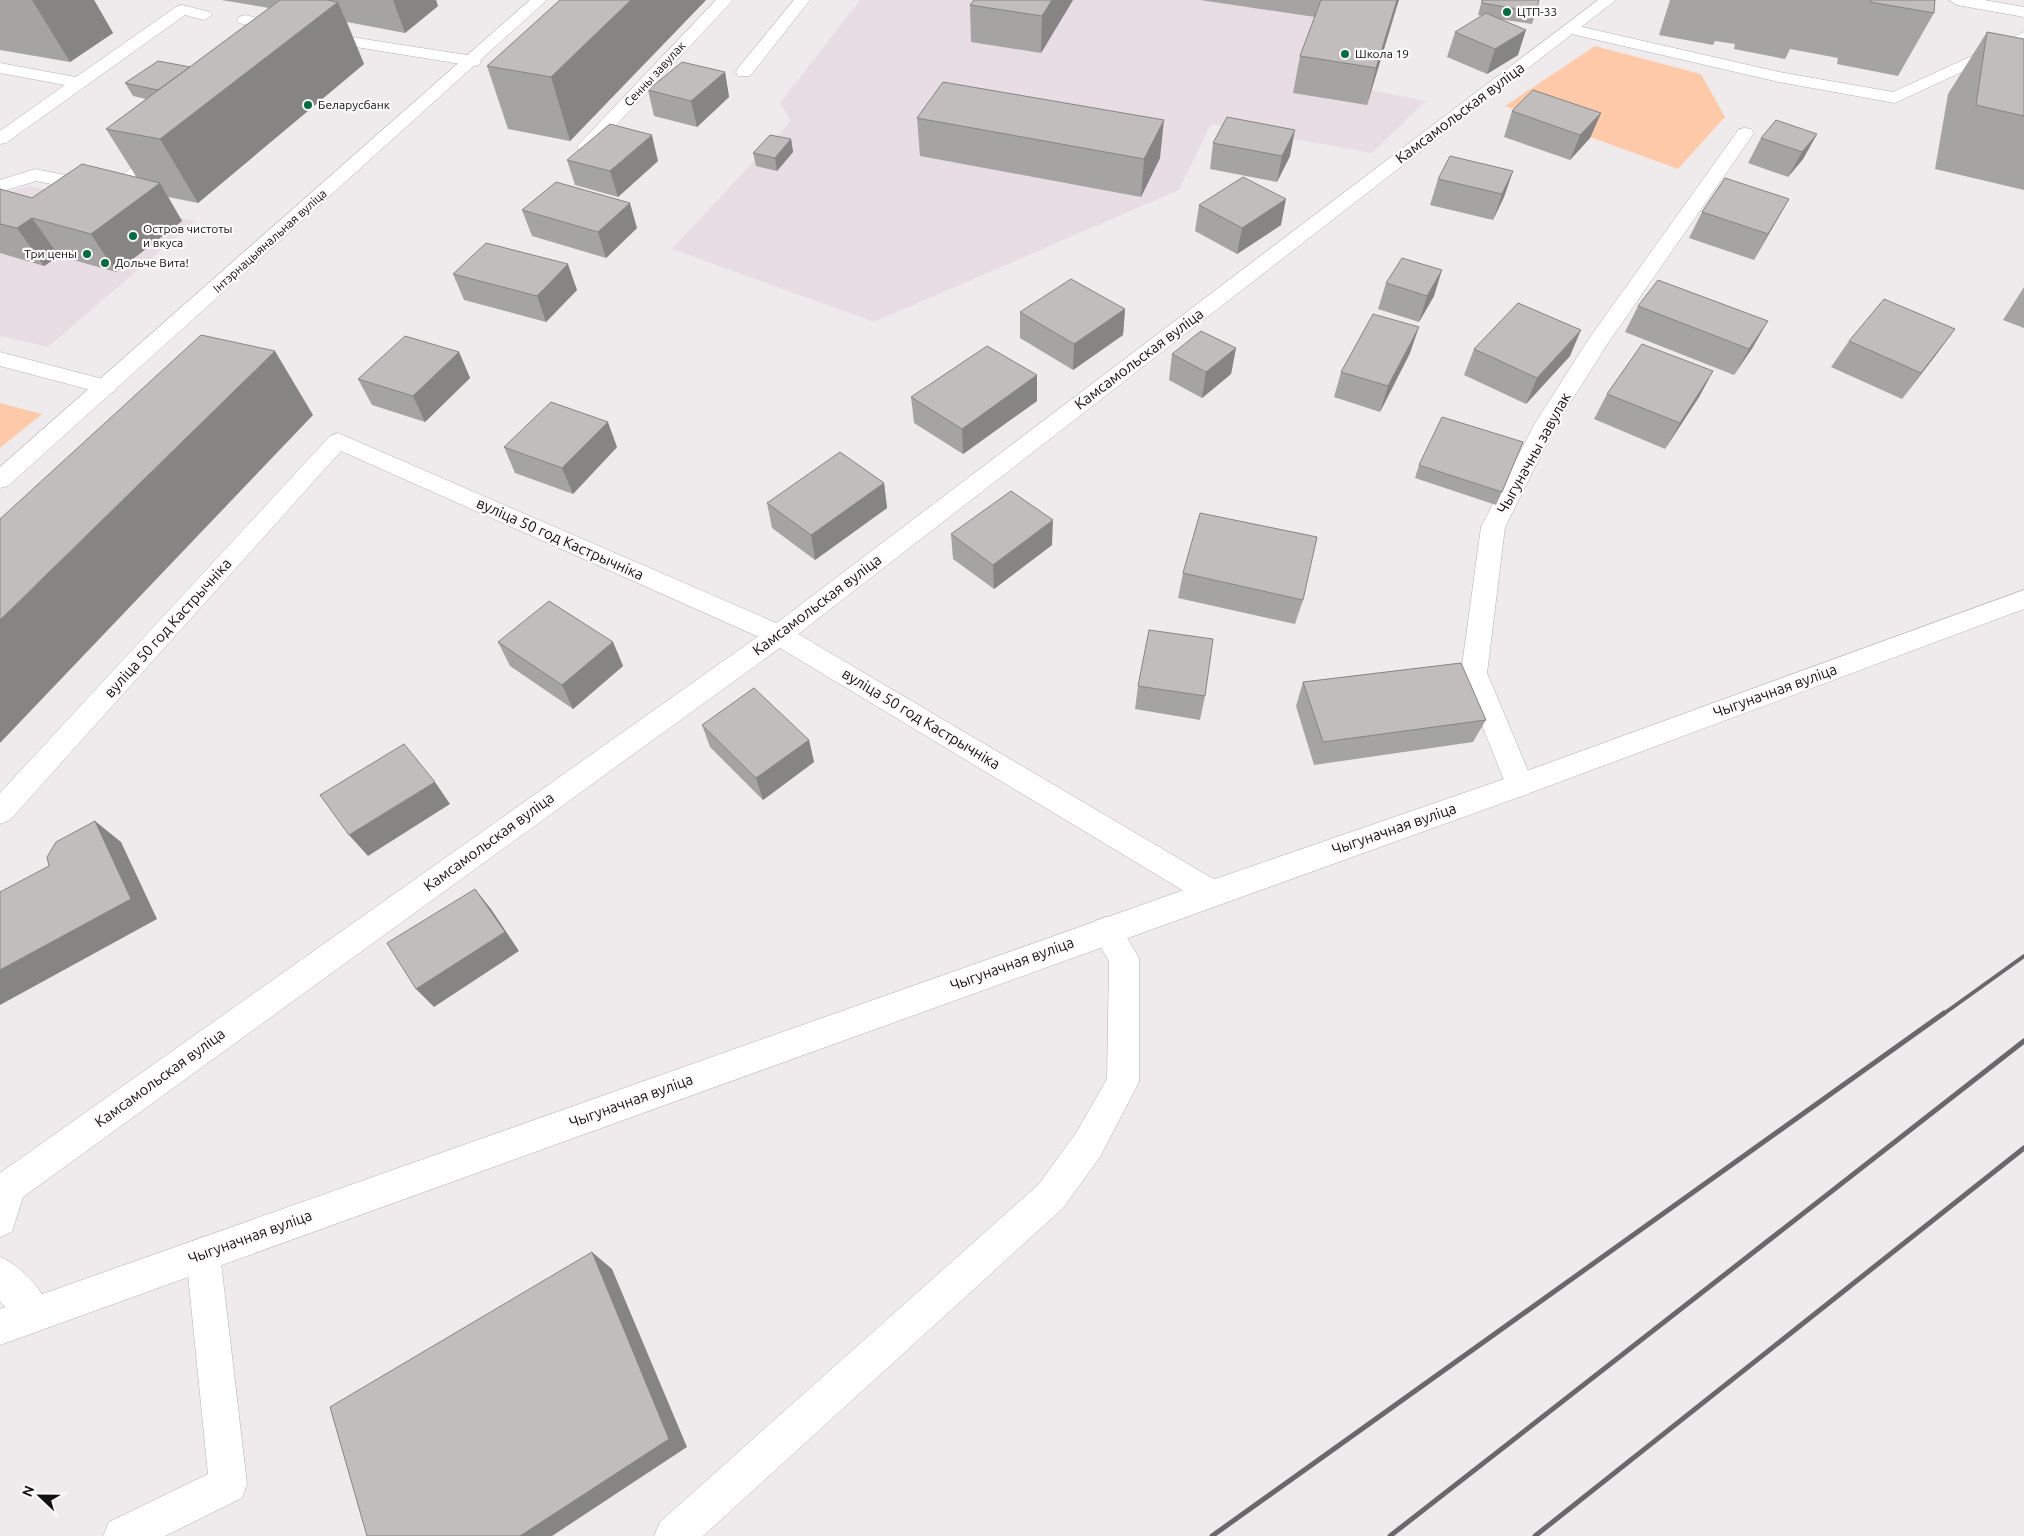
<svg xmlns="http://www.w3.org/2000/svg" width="2024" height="1536" viewBox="0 0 2024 1536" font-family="Ubuntu,sans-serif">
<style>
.built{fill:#e8dde3}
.green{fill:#fecaaa}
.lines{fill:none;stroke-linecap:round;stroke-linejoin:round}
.lane-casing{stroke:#b5b1b3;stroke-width:1}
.street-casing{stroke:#b5b1b3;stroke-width:1}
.secondary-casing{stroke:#b5b1b3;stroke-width:1}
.lane{fill:#fff;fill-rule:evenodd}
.street{fill:#fff;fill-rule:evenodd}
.secondary{fill:#fff;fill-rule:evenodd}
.rail-far1{stroke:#6a686a;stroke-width:4}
.rail{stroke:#6a686a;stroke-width:5}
.wall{fill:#a6a3a3}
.shaded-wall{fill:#878484}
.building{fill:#c1bdbd;stroke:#878484}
.poi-dot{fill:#056b40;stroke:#fcf9fb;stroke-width:2}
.labels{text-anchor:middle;stroke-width:4.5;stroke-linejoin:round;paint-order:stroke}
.far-poi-label{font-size:12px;fill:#121112;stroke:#fcf9fb;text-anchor:start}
.far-street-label{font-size:12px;fill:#121112;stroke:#fcf9fb}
.street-label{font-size:15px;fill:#121112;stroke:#fcf9fb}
</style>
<rect width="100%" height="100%" fill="#efebed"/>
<path class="built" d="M 860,0 L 1399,0 L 1372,90 L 1426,101 L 1372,153 L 1211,124 L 1179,190 L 874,322 L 672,249 L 791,121 L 780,103 Z
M 29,186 L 195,221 L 48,347 L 0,336 L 0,194 Z"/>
<path class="green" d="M 1595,46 L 1701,74 L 1725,117 L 1678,169 L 1505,106 Z
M 0,403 L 42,414 L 0,448 Z"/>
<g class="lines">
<defs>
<path id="lane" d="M 794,0 L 810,0 L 750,76 L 738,76 L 736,72 L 738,68 Z
M 1949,0 L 1984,0 L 2024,7 L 2024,17 L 1957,5 Z
M 182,5 L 210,12 L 212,15 L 204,20 L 185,15 L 6,143 L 0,144 L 0,131 L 65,85 L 0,73 L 0,63 L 76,77 L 176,7 Z
M 245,15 L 293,27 L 295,30 L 287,35 L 239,23 L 237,20 L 239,17 Z
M 1569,24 L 1779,72 L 1893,92 L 2024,32 L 2024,43 L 1895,103 L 1779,82 L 1563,32 L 1561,29 Z
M 319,32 L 473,56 L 479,57 L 481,61 L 479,65 L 473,66 L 313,40 L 311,37 L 313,34 Z
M 165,146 L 171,147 L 174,151 L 171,155 L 121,194 L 114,196 L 36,181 L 0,192 L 0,180 L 35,169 L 110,184 L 159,147 Z
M 338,433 L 788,628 L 1222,884 L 1227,893 L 1222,902 L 1212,906 L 1202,902 L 770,642 L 341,451 L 10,820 L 0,824 L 0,793 L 330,436 Z
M 1106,917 L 1117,921 L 1139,958 L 1139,1082 L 1100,1157 L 1063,1208 L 703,1536 L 654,1536 L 660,1522 L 1039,1184 L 1076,1133 L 1107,1079 L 1109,961 L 1091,931 L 1095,921 Z
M 203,1237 L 215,1242 L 220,1254 L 247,1484 L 242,1498 L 165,1536 L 103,1536 L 109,1522 L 208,1474 L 186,1254 L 191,1242 Z"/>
<path id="street" d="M 716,0 L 733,0 L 592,151 L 580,151 L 577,147 L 580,143 Z
M 1598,0 L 1616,0 L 788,642 L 23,1197 L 12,1232 L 0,1237 L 0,1173 L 770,628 Z
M 1745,128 L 1751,129 L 1754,133 L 1608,343 L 1556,425 L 1505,527 L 1487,673 L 1534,785 L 1530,793 L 1520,797 L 1510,793 L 1506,785 L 1461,673 L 1481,527 L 1534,425 L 1588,340 L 1739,129 Z
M 0,352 L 114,382 L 117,387 L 114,392 L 106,394 L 0,366 Z
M 0,1257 C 22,1266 44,1292 53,1314 L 48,1327 L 35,1332 L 22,1327 L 0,1301 Z"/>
<path id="secondary" d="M 530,0 L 547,0 L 8,486 L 0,488 L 0,467 Z
M 2024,590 L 2024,609 L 1530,793 L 0,1345 L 0,1309 L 1212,880 L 1510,777 Z"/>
</defs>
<use href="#lane" class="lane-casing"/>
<use href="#street" class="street-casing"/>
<use href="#secondary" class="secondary-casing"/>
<use href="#lane" class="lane"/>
<use href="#street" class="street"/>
<use href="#secondary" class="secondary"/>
<path class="rail-far1" d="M 1942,1015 L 2024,956"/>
<path class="rail" d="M 1212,1536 L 1944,1013
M 1390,1536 L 2024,1041
M 1535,1536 L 2024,1148"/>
</g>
<path class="wall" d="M 0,0 L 94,0 L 113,33 L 70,62 L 0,50 Z
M 221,0 L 436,0 L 438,6 L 405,33 L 347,22 L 364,64 L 198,203 L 168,197 L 182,221 L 116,272 L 59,256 L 44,266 L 0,253 L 0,189 L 32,198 L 137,178 L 106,129 L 146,99 L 133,96 L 125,83 L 190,67 L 269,8 Z
M 560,0 L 706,0 L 570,141 L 508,129 L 487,66 Z
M 974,0 L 1073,0 L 1041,53 L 971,42 L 970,5 Z
M 1200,0 L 1399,0 L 1367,105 L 1293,93 L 1300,56 L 1315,17 Z
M 1482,0 L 1536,12 L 1532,24 L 1498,19 L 1518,55 L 1487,74 L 1447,57 L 1455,32 L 1482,16 L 1478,15 Z
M 1670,0 L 1935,0 L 1934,13 L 1898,76 L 1837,64 L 1838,58 L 1790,49 L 1785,59 L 1734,49 L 1735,44 L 1715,41 L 1713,45 L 1659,35 Z
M 1987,32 L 2024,39 L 2024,190 L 1935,169 L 1948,94 Z
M 725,72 L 729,97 L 697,127 L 654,116 L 648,90 Z
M 1512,111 L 1601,113 L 1590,138 L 1570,160 L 1504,137 Z
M 917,118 L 1160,158 L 1141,197 L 920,156 Z
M 1817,134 L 1803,159 L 1788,177 L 1748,163 L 1761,138 Z
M 791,139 L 793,152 L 777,171 L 756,166 L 753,153 Z
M 1213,143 L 1290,156 L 1277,182 L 1210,169 Z
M 567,160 L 658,161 L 618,197 L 575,185 Z
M 1513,171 L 1504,197 L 1493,220 L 1430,205 L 1438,179 Z
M 1789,199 L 1754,260 L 1689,238 L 1702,212 Z
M 1199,205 L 1281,225 L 1237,254 L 1195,231 Z
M 522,210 L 637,228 L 606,258 L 532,236 Z
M 453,274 L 577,290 L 546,322 L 464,300 Z
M 1386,283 L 1434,296 L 1419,322 L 1378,309 Z
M 2024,287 L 2024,328 L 2003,320 Z
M 1638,306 L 1753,347 L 1734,375 L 1625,332 Z
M 1125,309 L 1123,335 L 1073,370 L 1020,338 L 1020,312 Z
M 1955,329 L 1902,399 L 1831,367 L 1849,341 Z
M 1236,348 L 1231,374 L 1202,398 L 1169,380 L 1172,354 Z
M 1474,349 L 1570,356 L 1526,404 L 1464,375 Z
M 459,352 L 470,378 L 425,422 L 372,405 L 358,379 Z
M 1410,353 L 1380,412 L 1334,397 L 1341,372 Z
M 1713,371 L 1699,397 L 1665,449 L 1594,419 L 1607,394 Z
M 1037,375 L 1037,401 L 963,454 L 914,423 L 911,397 Z
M 504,447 L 617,447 L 573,494 L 515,473 Z
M 1419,465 L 1502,492 L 1496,505 L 1415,478 Z
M 884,483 L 887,508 L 815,560 L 772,528 L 767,503 Z
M 951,534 L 1052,545 L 994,589 L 953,559 Z
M 1183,573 L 1303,600 L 1295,624 L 1178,598 Z
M 498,642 L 613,642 L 623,666 L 573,709 L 510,666 Z
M 1303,682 L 1486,720 L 1473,742 L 1314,765 L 1296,706 Z
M 1138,686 L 1205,696 L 1200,720 L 1135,709 Z
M 702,725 L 809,740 L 814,762 L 763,800 L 710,747 Z"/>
<path class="shaded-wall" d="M 32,0 L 94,0 L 113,33 L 70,62 Z
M 393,0 L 436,0 L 438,6 L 405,33 Z
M 631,0 L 706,0 L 570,141 L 551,77 Z
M 1052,0 L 1073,0 L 1041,53 L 1042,16 Z
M 1397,0 L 1399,0 L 1397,5 L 1367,105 L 1376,68 Z
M 338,2 L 364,64 L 198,203 L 160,139 Z
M 1526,30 L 1518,55 L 1487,74 L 1495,49 Z
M 725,72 L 729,97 L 697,127 L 691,101 Z
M 1601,113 L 1590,138 L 1570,160 L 1580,135 Z
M 1164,120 L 1160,158 L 1141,197 L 1144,159 Z
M 1295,130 L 1290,156 L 1277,182 L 1282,156 Z
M 1817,134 L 1803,159 L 1788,177 L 1802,152 Z
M 652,135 L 658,161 L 618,197 L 610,171 Z
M 791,139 L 793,152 L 777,171 L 775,158 Z
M 1513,171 L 1504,197 L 1493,220 L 1502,194 Z
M 160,183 L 182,221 L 116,272 L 91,234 Z
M 1286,199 L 1281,225 L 1237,254 L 1242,228 Z
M 1789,199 L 1774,225 L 1754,260 L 1768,234 Z
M 630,203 L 637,228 L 606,258 L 598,232 Z
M 32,218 L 59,256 L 44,266 L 17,228 Z
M 568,264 L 577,290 L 546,322 L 537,296 Z
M 1442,270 L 1434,296 L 1419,322 L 1427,296 Z
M 1125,309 L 1123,335 L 1073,370 L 1074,344 Z
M 1768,321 L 1753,347 L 1734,375 L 1749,349 Z
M 1419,327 L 1410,353 L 1380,412 L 1388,386 Z
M 1955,329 L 1936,355 L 1902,399 L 1921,373 Z
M 1581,330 L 1570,356 L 1526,404 L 1537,378 Z
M 1236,348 L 1231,374 L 1202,398 L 1206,372 Z
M 275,351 L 313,415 L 0,743 L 0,620 Z
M 459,352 L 470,378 L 425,422 L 413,396 Z
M 1713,371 L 1699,397 L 1665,449 L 1680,423 Z
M 1037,375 L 1037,401 L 963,454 L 962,429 Z
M 608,422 L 617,447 L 573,494 L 562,468 Z
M 884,483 L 887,508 L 815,560 L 811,535 Z
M 1053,520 L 1052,545 L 994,589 L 993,565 Z
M 613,642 L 623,666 L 573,709 L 562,685 Z
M 809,740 L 814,762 L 763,800 L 756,778 Z
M 435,782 L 450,804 L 368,856 L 349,835 Z
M 95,821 L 121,842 L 157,919 L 0,1005 L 0,970 Z
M 475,889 L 491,909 L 519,951 L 434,1007 L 416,989 Z
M 592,1252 L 612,1269 L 687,1447 L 552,1536 L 520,1536 Z"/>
<path class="building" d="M 280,0 L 327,0 L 338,2 L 160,139 L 106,129 Z
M 560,0 L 631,0 L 551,77 L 487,66 Z
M 974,0 L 1052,0 L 1042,16 L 970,5 Z
M 1321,0 L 1397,0 L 1376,68 L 1300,56 Z
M 1482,0 L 1539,0 L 1536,12 L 1482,3 Z
M 1871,0 L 1935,0 L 1934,13 L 1870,2 Z
M 1486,13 L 1526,30 L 1495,49 L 1455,32 Z
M 1987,32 L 2024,39 L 2024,116 L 1976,105 Z
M 158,61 L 190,67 L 158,90 L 125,83 Z
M 682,62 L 725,72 L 691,101 L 648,90 Z
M 943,82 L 1164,120 L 1144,159 L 917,118 Z
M 1533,90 L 1601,113 L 1580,135 L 1512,111 Z
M 1227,117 L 1295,130 L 1282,156 L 1213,143 Z
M 1776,120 L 1817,134 L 1802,152 L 1761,138 Z
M 610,124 L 652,135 L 610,171 L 567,160 Z
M 770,135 L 791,139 L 775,158 L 753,153 Z
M 1450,156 L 1513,171 L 1502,194 L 1438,179 Z
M 82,164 L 160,183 L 91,234 L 32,218 L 17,228 L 0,224 L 0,189 L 32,198 Z
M 1243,177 L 1286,199 L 1242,228 L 1199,205 Z
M 1725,178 L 1789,199 L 1768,234 L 1702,212 Z
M 556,182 L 630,203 L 598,232 L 522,210 Z
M 486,243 L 568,264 L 537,296 L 453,274 Z
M 1402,258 L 1442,270 L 1427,296 L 1386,283 Z
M 1071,279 L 1125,309 L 1074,344 L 1020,312 Z
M 1658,280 L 1768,321 L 1749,349 L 1638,306 Z
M 1884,299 L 1955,329 L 1921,373 L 1849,341 Z
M 1518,303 L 1581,330 L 1537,378 L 1474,349 Z
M 1373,314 L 1419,327 L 1388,386 L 1341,372 Z
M 1201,331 L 1236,348 L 1206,372 L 1172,354 Z
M 201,335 L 275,351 L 0,620 L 0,519 Z
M 405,336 L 459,352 L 413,396 L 358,379 Z
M 1642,344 L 1713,371 L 1680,423 L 1607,394 Z
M 987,346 L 1037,375 L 962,429 L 911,397 Z
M 551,402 L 608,422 L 562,468 L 504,447 Z
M 1442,417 L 1523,442 L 1502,492 L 1419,465 Z
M 840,452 L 884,483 L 811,535 L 767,503 Z
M 1011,491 L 1053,520 L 993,565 L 951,534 Z
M 1200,513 L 1317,537 L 1303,600 L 1183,573 Z
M 549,601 L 613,642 L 562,685 L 498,642 Z
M 1149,630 L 1213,639 L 1205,696 L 1138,686 Z
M 1461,663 L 1486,720 L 1323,742 L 1303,682 Z
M 754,688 L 809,740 L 756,778 L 702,725 Z
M 404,744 L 435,782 L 349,835 L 320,795 Z
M 95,821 L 131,899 L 0,970 L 0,892 L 49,866 L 47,857 L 56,842 Z
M 475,889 L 505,932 L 416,989 L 387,943 Z
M 592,1252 L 669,1439 L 520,1536 L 367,1536 L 330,1407 Z"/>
<g class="poi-dot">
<circle cx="1507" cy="12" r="5"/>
<circle cx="1345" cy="54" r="5"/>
<circle cx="308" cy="105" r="5"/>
<circle cx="133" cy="236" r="5"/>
<circle cx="87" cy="254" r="5"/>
<circle cx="105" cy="263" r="5"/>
</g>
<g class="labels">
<g class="far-poi-label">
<text x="1517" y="16">ЦТП-33</text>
<text x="1355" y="58">Школа 19</text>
<text x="318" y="109">Беларусбанк</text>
<text x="143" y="233">Остров чистоты<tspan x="143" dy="14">и вкуса</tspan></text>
<text x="77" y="258" text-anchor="end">Три цены</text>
<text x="115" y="267">Дольче Вита!</text>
</g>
<g class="far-street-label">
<text transform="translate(655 74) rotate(-47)" y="4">Сенны завулак</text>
<text transform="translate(270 241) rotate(-42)" y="4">Інтэрнацыянальная вуліца</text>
</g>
<g class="street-label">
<text transform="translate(1460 113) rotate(-37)" y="5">Камсамольская вуліца</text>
<text transform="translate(1139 359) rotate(-37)" y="5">Камсамольская вуліца</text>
<text transform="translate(1534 453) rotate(-61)" y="5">Чыгуначны завулак</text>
<text transform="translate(560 539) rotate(24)" y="5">вуліца 50 год Кастрычніка</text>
<text transform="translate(817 605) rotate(-37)" y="5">Камсамольская вуліца</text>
<text transform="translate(168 628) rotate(-48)" y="5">вуліца 50 год Кастрычніка</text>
<text transform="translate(1775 691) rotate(-20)" y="5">Чыгуначная вуліца</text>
<text transform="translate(921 719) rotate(31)" y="5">вуліца 50 год Кастрычніка</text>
<text transform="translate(1394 829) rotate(-19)" y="5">Чыгуначная вуліца</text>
<text transform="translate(489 842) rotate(-36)" y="5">Камсамольская вуліца</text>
<text transform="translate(1012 964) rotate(-20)" y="5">Чыгуначная вуліца</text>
<text transform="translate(160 1078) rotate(-36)" y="5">Камсамольская вуліца</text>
<text transform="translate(631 1101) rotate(-20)" y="5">Чыгуначная вуліца</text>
<text transform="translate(250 1237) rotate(-20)" y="5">Чыгуначная вуліца</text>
</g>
</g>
<g transform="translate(40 1496) rotate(292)" stroke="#fcf9fb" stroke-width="4" paint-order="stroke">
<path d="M0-4L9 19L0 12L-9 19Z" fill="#121112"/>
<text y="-8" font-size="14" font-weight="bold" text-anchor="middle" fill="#121112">N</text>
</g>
</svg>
